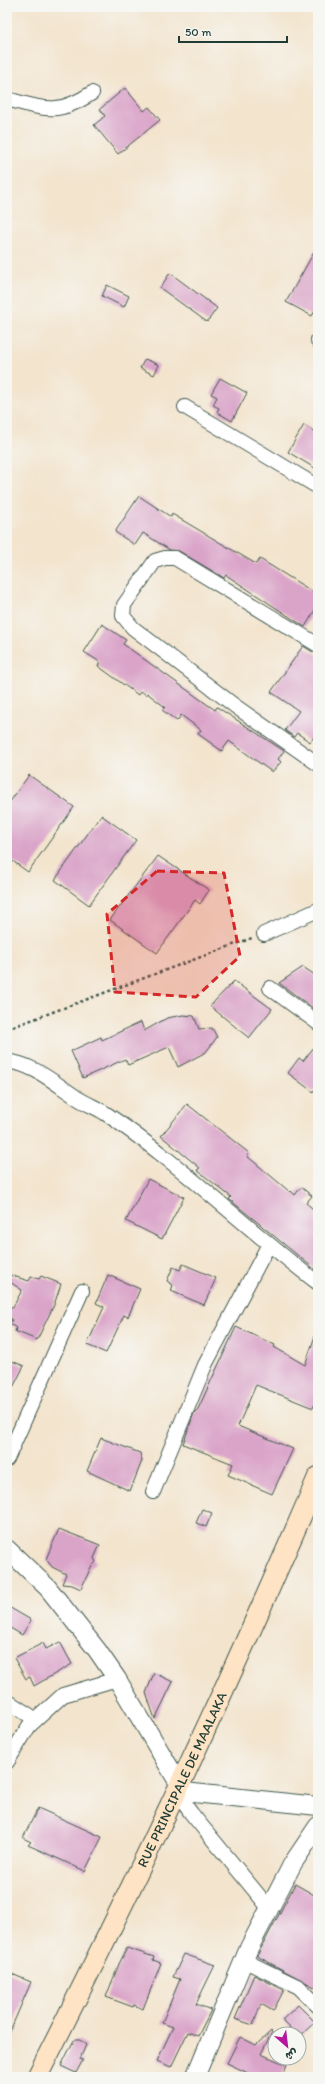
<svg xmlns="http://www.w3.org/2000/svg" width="325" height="2084" viewBox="0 0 325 2084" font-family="Itim,'Playpen Sans Arabic',sans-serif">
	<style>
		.building { fill: #daa4c9 }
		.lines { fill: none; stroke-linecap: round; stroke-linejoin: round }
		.minor-casing { stroke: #3f564b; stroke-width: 16 }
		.tertiary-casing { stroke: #3f564b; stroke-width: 20 }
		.secondary-casing { stroke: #3f564b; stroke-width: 22 }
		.path { stroke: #3f564b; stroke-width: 2.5; stroke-dasharray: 3 3; stroke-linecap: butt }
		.minor { stroke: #fff; stroke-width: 14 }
		.tertiary { stroke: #fff; stroke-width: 18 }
		.secondary { stroke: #fee4c5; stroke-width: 20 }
		.marked { fill: #d62828; fill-opacity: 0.2; stroke: #d62828; stroke-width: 3; stroke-dasharray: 8 5; stroke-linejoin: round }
		.labels { text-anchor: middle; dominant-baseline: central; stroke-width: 3.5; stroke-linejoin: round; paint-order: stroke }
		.street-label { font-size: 14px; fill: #1f3d34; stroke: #f6f6f2 }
	</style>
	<rect width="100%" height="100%" fill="#f6f6f2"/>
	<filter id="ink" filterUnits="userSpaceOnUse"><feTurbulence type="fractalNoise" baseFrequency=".025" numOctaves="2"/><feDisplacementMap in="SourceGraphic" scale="8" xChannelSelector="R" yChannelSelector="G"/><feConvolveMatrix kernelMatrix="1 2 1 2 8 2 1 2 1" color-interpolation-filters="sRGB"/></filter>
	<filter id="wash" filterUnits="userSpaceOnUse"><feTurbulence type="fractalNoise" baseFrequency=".012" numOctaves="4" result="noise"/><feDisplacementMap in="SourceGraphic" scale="16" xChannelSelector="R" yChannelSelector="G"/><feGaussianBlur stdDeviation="0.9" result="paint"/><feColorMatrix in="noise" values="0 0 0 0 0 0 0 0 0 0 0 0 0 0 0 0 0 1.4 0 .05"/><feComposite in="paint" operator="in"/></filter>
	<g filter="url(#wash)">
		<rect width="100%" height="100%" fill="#f3e4cd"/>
		<g id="blocks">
			<path class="building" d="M125,88L144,111L149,107L160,120L118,154L94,125L105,116L100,109Z
				M318,245V306L312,316L286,302Z
				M170,273L217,308L207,322L160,288Z
				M107,285L129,296L124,307L102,296Z
				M145,359L159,365L154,375L140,368Z
				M220,378L247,393L232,421L217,412L219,408L213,405L217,397L211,394Z
				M304,425L318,434V470L288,452Z
				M139,496L171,517L172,514L256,564L260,559L318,595V605L305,627L226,575L224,578L179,551L170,550L143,533L135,545L115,532Z
				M102,624L126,640L123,644L215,710L217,707L284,751L278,759L281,762L272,772L229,741L222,751L198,734L201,730L181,715L177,721L162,710L165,707L147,693L146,695L141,691L138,695L98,666L100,662L84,652Z
				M303,646L318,655V742L313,738L310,742L297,733L294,737L285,730L299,711L271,692Z
				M29,775L74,807L28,872L7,857V806Z
				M101,815L136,840L89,905L55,880Z
				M158,856L209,890L200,904L195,900L157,953L110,920Z
				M303,967L318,977V1012L279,983Z
				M234,981L272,1009L249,1038L210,1006Z
				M183,1015L194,1016L199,1029L212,1028L217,1037L206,1052L178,1067L169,1047L128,1065L125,1059L83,1078L71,1051L101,1037L102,1040L141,1022L144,1031L167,1018Z
				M318,1042V1085L313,1092L288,1073L299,1058L303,1061Z
				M187,1104L249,1153L247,1156L290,1192L291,1191L295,1195L301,1187L312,1196L306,1203L318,1213V1272L229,1199L231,1197L197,1170L200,1168L161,1136Z
				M148,1179L184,1197L162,1239L126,1221Z
				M183,1264L216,1278L204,1305L171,1291L173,1285L167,1281L173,1267L180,1270Z
				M7,1274L29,1281L31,1277L39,1279L41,1276L61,1284L54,1305L37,1340L15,1331L16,1328L10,1324L12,1319L7,1316V1312L10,1307H13L22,1290L7,1280Z
				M108,1275L140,1289L128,1317L124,1315L106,1353L87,1345L104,1307L96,1303Z
				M236,1327L275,1345L274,1347L305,1365L316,1333L318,1334V1398L313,1408L256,1385L238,1426L293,1449L272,1494L228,1475L233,1464L183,1444L194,1413L198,1409Z
				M7,1359L24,1366L7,1399Z
				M101,1438L140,1453L142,1461L130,1491L87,1471Z
				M202,1509L212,1513L206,1527L196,1523Z
				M59,1529L100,1545L94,1558L96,1562L91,1567L81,1589L72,1585L62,1584L66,1574L52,1567L46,1559Z
				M7,1606L31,1620L22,1635L7,1626Z
				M60,1642L72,1664L34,1686L30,1677L26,1679L14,1658L43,1643L46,1649Z
				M154,1673L173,1682L155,1719L146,1693Z
				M38,1808L102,1837L85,1871L28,1845L31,1842L23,1838Z
				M295,1884L318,1897V1989L257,1956Z
				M127,1948L154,1957L153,1960L161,1963L143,2009L134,2005L133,2007L106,1997L119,1964Z
				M184,1954L215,1965L196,2004L211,2010L198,2036L188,2032L171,2067L157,2061L173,2027L162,2023L180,1979L173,1977Z
				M7,1972L31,1982L7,2038Z
				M254,1975L284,1990L273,2011L261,2004L253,2025L235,2019Z
				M298,2005L315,2022L299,2037V2034H296L282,2020Z
				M271,2031L272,2032L261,2054L287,2065L281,2077H256L227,2063L240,2037L256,2045Z
				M74,2040H80L86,2045L80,2059L83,2060L76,2073L61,2066Z"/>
		</g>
	</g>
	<g filter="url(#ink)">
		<use href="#blocks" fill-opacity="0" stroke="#3f564b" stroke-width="1"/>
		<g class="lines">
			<defs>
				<path id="minor" d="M7,99C45,109 57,116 92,93
					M318,340V341
					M185,407L318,487
					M318,645L175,558H165L155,561L124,605L123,616L133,628L235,706L318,764
					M264,934L318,910
					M270,988L318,1023
					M7,1062C30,1061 60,1087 79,1099C87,1104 97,1108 105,1113C181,1164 246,1229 318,1283
					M7,1459L82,1291
					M153,1492L205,1365L269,1244
					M7,1701L35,1719
					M7,1762L29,1726L63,1695L117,1679
					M184,1792L186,1806L191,1813L269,1908
					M243,1960L299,1987L318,2006"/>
				<path id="tertiary" d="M7,1549L48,1588L97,1650L117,1679L184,1792L318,1806
					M195,2077L249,1948L293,1863L318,1826"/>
				<g id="secondary">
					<path id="s1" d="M37,2077C137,1880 231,1680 318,1477"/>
				</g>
			</defs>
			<use href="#minor" class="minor-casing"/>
			<use href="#tertiary" class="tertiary-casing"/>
			<use href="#secondary" class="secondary-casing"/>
			<path class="path" d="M7,1029L252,938"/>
			<use href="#minor" class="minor"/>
			<use href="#tertiary" class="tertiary"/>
			<use href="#secondary" class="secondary"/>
		</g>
	</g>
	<path class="marked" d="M157,871L224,873L240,956L196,997L115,992L107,914Z"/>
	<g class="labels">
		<g class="street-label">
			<text stroke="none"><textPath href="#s1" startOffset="331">RUE PRINCIPALE DE MAALAKA</textPath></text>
		</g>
	</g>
	<rect width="325" height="2084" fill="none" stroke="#f6f6f2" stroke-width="24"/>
	<g transform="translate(287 2046) rotate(152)"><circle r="19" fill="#f6f6f2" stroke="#a0aca6"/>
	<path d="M0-3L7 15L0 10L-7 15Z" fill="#b5179e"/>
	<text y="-6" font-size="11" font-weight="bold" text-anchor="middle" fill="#1f3d34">ش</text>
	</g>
	<path d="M179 36v6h108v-6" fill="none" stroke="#1f3d34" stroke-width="2"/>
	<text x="185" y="36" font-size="12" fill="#1f3d34" stroke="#f6f6f2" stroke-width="3" paint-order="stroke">50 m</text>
</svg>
